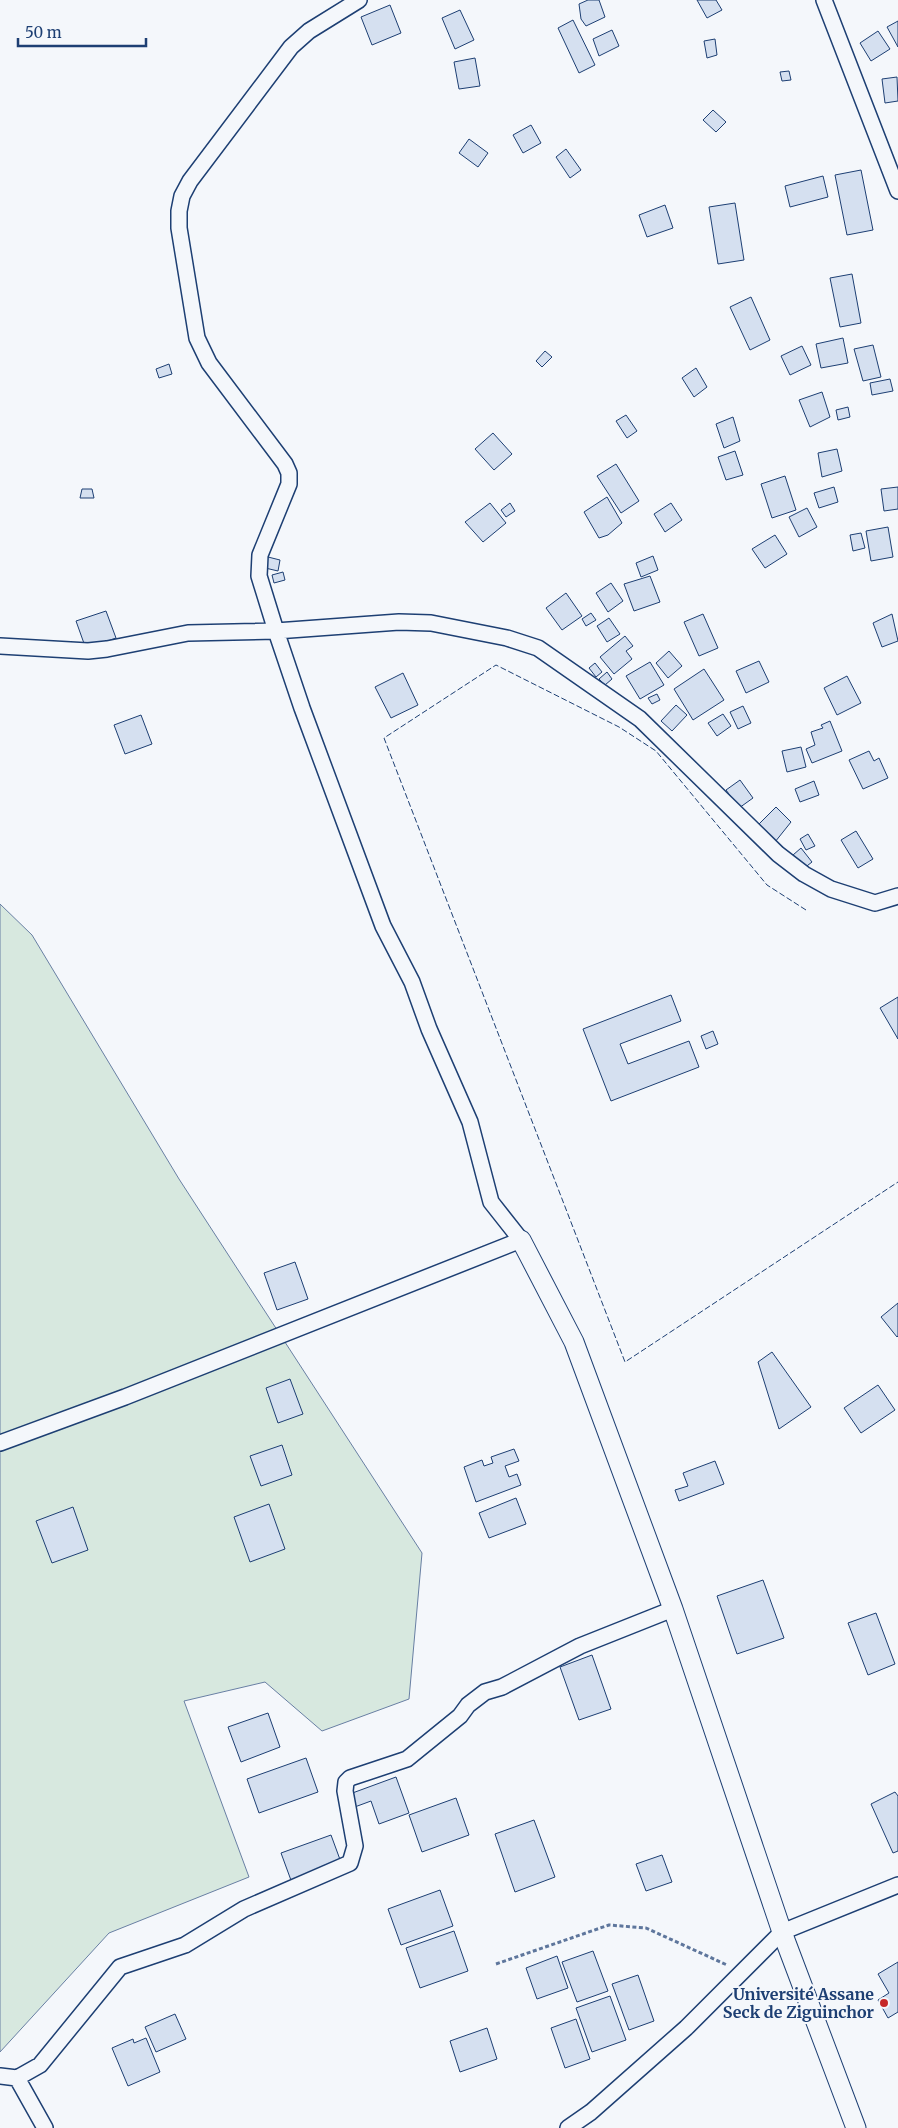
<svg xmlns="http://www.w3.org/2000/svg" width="898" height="2128" viewBox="0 0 898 2128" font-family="Merriweather,serif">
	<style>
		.green { fill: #d7e8df; stroke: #687fa3 }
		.building { fill: #d5e0f0; stroke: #1d3f73 }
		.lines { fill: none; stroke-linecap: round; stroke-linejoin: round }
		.minor-casing { stroke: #1d3f73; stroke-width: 18 }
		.tertiary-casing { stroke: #1d3f73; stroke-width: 21 }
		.path { stroke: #5e769c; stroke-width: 3; stroke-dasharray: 4 2.5; stroke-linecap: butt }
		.minor { stroke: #f4f7fb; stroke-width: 15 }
		.tertiary { stroke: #f4f7fb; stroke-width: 19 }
		.fence { stroke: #1d3f73; stroke-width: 1; stroke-dasharray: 6 2.5; stroke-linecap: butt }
		.poi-dot { fill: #c62828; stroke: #f4f7fb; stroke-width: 2 }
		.labels { text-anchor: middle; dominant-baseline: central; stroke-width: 4; stroke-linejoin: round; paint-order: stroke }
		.poi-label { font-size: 16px; font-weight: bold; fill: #1d3f73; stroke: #f4f7fb; text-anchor: end }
	</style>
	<rect width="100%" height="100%" fill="#f4f7fb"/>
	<path class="green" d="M0,904L32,935L179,1179L422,1553L409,1699L322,1731L265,1682L184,1701L249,1877L109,1933L0,2052Z"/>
	<path class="building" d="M588,0H599L605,17L586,26L581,19L579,4Z
		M697,0H716L722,10L707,18Z
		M390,5L401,33L372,45L361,17Z
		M460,10L474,40L455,49L442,18Z
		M573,20L595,65L579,73L558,28Z
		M898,21V47L887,27Z
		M612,30L619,46L599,56L593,39Z
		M878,31L890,49L871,61L860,43Z
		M715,39L717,55L707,58L704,41Z
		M475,58L480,86L459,89L454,62Z
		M789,71L791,80L782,81L780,72Z
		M897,77L898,101L885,103L882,79Z
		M713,110L726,122L716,132L703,120Z
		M531,125L541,143L523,153L513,135Z
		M469,139L488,153L478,167L459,153Z
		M566,149L581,170L570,178L556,157Z
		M861,170L873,230L847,235L835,175Z
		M823,176L828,197L790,207L785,186Z
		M735,203L744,260L718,264L709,207Z
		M665,205L673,228L647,237L639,215Z
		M852,274L861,323L840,327L830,278Z
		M751,297L770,340L750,350L730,307Z
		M843,338L848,363L821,368L816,344Z
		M873,345L881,377L863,381L854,349Z
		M802,346L811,365L790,375L781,356Z
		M545,351L552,357L542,367L536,361Z
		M169,364L172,374L159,378L156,369Z
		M696,368L707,387L694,397L682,378Z
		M890,379L893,391L872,395L870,383Z
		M822,392L830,417L810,427L799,400Z
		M848,407L850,417L838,420L836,410Z
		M626,415L637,431L627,438L616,421Z
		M733,417L740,441L724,448L716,424Z
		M493,433L512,454L494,470L475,449Z
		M837,449L842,471L822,477L818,453Z
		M735,451L743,475L726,480L718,457Z
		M616,464L639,501L621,513L597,476Z
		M785,476L796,510L772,518L761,484Z
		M834,487L838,502L819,508L814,493Z
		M898,487V509L884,511L881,489Z
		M82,489H92L94,498H80Z
		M607,497L622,523L608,535L599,538L584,512Z
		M490,503L506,523L483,542L465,522Z
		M510,503L515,511L506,517L501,510Z
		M671,503L682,520L665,532L654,514Z
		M807,508L817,527L799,537L789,517Z
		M888,527L893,557L871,561L866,531Z
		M861,533L865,548L853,551L850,535Z
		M775,535L787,554L765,568L752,549Z
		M264,556L280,560L278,571L261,567Z
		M653,556L658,570L641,577L636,563Z
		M283,572L285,580L274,583L272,575Z
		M650,576L660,602L634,611L624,584Z
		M611,583L623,601L608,612L596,593Z
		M566,593L582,616L562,630L546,608Z
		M106,611L116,638L86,649L76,621Z
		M591,613L596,620L586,626L582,619Z
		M703,614L718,648L699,656L684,622Z
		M892,614L898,641L882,647L873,623Z
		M609,618L620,634L607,642L597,626Z
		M625,636L633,646L626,651L632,659L614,674L600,657Z
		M669,651L682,666L668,678L656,663Z
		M759,661L769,682L746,693L736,671Z
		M650,662L664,685L640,699L626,676Z
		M595,663L602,672L596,677L589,668Z
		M704,669L724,700L693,720L674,689Z
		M607,672L612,679L605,685L599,679Z
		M403,673L418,705L391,718L375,687Z
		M847,676L861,703L837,715L824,688Z
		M657,694L660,700L652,704L648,698Z
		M676,705L687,715L672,731L661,721Z
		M743,706L751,723L738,729L730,712Z
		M723,714L731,726L717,736L708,723Z
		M141,715L152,744L125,754L114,725Z
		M830,721L842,751L812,763L806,749L815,745L811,732L823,728L821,725Z
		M801,747L806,767L787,772L782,751Z
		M869,751L874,761L879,758L888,778L863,789L849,760Z
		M740,780L753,798L739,808L726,790Z
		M814,781L819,795L800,802L795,789Z
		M776,807L791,822L775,842L757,826Z
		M856,831L873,859L858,868L841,840Z
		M808,834L815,846L806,850L800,839Z
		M801,848L812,862L803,869L793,855Z
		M671,995L681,1021L620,1044L628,1064L689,1041L699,1067L611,1101L583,1029Z
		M898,997V1039L880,1008Z
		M713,1031L718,1044L706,1049L701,1036Z
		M295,1262L308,1299L277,1310L264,1273Z
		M898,1303V1336L897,1337L881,1317Z
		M772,1352L811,1407L779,1429L758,1362Z
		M290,1379L303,1414L278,1423L266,1388Z
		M878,1385L895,1410L861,1433L844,1408Z
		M282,1445L292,1475L261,1486L250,1456Z
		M514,1449L519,1461L505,1466L509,1477L517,1474L521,1485L476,1502L464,1467L482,1460L484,1466L493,1463L491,1457Z
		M715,1461L724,1484L679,1501L675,1490L688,1486L683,1473Z
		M516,1498L526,1524L489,1538L479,1513Z
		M269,1504L285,1549L250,1562L234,1517Z
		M73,1507L88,1550L52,1563L36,1521Z
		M763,1580L784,1638L737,1654L717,1596Z
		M876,1613L895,1664L868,1675L848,1623Z
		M592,1655L611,1709L579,1720L560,1667Z
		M268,1713L280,1747L241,1762L228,1727Z
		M306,1758L318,1792L259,1813L247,1779Z
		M396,1777L409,1813L379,1824L371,1801L352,1808L347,1795Z
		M895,1792L898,1796V1851L893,1853L871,1804Z
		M456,1798L469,1835L422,1852L409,1815Z
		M534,1820L555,1877L515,1892L495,1834Z
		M331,1835L342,1865L292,1883L281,1853Z
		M662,1855L672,1882L646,1891L636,1864Z
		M440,1890L453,1926L401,1945L388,1909Z
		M454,1931L468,1971L420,1988L406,1948Z
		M593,1951L608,1991L577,2002L562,1962Z
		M557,1956L568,1988L537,1999L526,1968Z
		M898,1962V2012L888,2018L878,2000L889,1993L878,1974Z
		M638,1975L654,2021L629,2030L612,1984Z
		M610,1996L626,2040L592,2052L576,2008Z
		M175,2014L186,2039L156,2052L145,2027Z
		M576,2019L590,2059L565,2068L551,2028Z
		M487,2028L497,2059L460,2072L450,2041Z
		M146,2038L160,2072L128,2086L112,2048L133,2039L134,2043Z"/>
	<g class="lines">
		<defs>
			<path id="minor" d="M824,0L898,191
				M0,646L88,651L107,649L188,633L276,631L399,622L431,623L507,638L538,648L640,719L778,854L804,874L831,889L875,903L898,896
				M0,1443L125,1397L521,1240L491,1202L470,1122L429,1029L412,982L383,926L302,708L276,631L259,576L260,555L289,484V473L285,464L209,363L197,338L179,228V211L182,196L190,181L291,47L309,31L359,0
				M0,2076L17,2078L40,2065L120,1967L185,1945L244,1909L350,1863L355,1846L345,1791L346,1782L350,1778L407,1759L460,1716L468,1705L485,1692L502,1687L580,1646L673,1609
				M17,2078L45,2128
				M568,2128L591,2112L686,2028L782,1932L898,1885"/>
			<path id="tertiary" d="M521,1240L574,1342L673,1609L782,1932L856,2128"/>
		</defs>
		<use href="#minor" class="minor-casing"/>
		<use href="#tertiary" class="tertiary-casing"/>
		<path class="path" d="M496,1964L609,1925L646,1928L727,1965"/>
		<use href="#minor" class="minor"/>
		<use href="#tertiary" class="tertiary"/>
		<path class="fence" d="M806,910L767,885L656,751L619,727L496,665L384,738L625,1362L898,1182"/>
	</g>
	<circle class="poi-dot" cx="884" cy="2003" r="5"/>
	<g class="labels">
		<g class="poi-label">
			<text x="874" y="1994">Université Assane<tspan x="874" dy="18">Seck de Ziguinchor</tspan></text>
		</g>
	</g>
	<path d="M18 38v8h128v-8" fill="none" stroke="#1d3f73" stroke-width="2.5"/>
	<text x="25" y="38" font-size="15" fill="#1d3f73" stroke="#f4f7fb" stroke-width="4" paint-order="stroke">50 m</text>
</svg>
